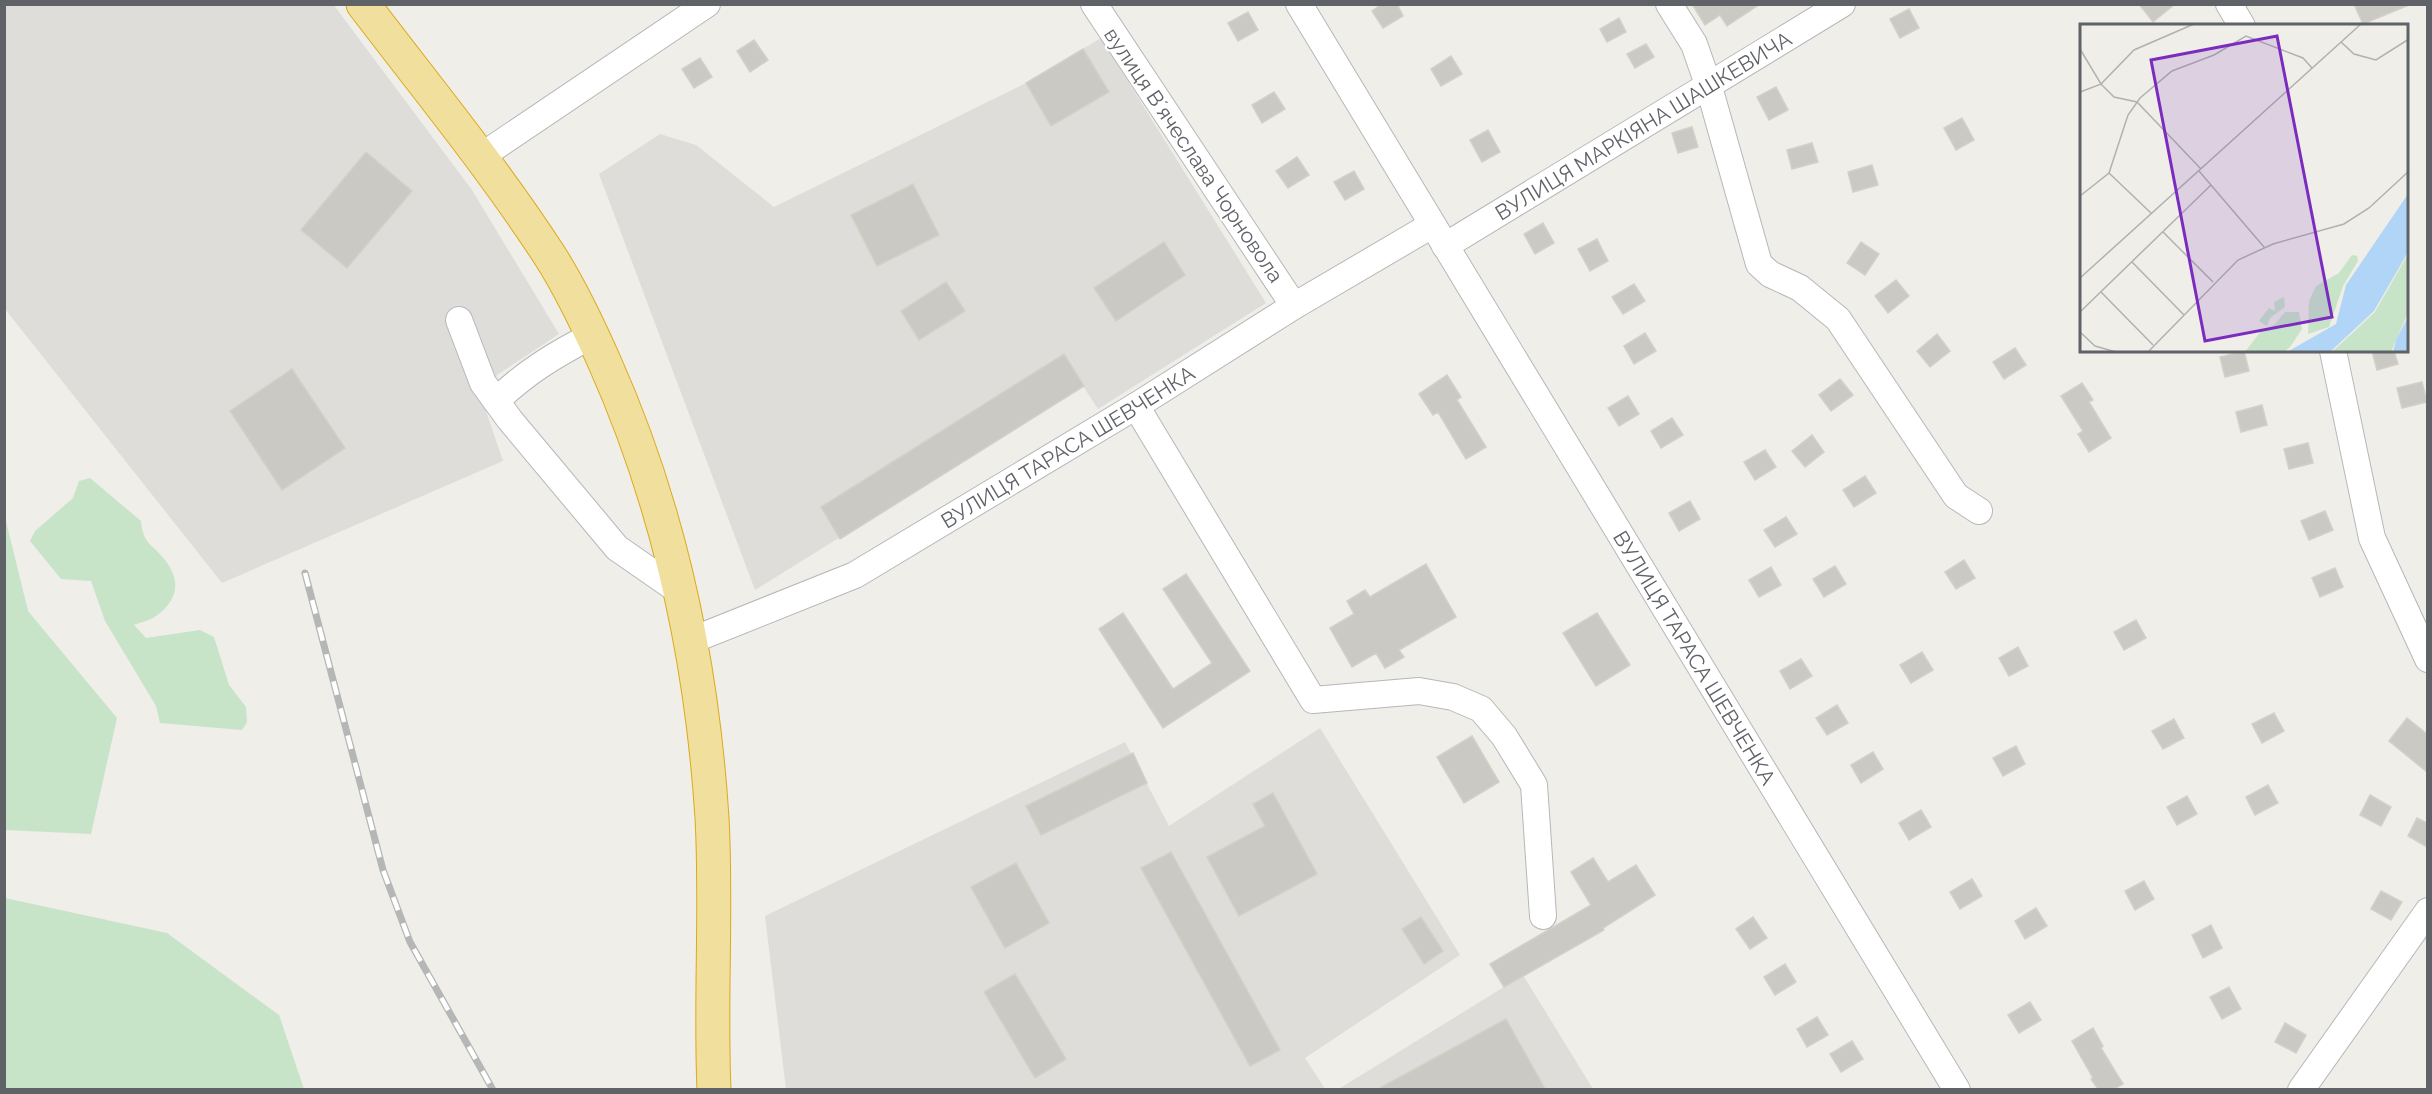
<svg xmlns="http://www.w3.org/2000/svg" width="2432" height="1094" viewBox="0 0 2432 1094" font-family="Raleway,sans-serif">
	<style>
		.industrial { fill: #deddda }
		.green { fill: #c7e4c9 }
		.building { fill: #cbc9c4; stroke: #d3d0c7; stroke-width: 1.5 }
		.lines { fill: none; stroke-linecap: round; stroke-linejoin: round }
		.minor-casing { stroke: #b5b7ba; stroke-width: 28 }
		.highway-casing { stroke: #dca91b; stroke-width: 35 }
		.minor { stroke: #fff; stroke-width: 26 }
		.highway { stroke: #f1e09d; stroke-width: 33 }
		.rail-casing { stroke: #b5b6b6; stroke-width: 7 }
		.rail { stroke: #fff; stroke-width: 4.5; stroke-dasharray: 14; stroke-linecap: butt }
		.labels { text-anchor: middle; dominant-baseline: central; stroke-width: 4.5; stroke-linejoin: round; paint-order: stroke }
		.street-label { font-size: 21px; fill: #5f6266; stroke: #fff }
		.inset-road { fill: none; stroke: #b1b2b0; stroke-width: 1.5 }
		.view { fill: #7b2cbf; fill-opacity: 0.15; stroke: #7b2cbf; stroke-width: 3 }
		.inset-edge { fill: none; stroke: #5f6266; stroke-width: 3 }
	</style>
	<rect width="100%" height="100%" fill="#efeee8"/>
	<path class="industrial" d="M333,4L472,190L559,334L497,375L485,408L503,461L222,583L5,309V5Z
		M1101,38L1266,303L1098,409L1083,386L755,590L599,174L660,134L696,145L774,207L1026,83Z
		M1320,728L1460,955L1305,1058L1325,1089H786L765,916L1125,742L1169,826Z
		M1523,975L1593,1089L1337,1090L1504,987Z"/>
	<path class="green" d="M90,478L141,521C143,545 152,543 165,560C182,582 177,601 156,616C150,621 140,622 134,625L146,638L200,630L214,637L229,685L246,707L247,722L242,730L160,723L156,706L105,621L91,581L61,579L30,541L35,531L73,498L79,481Z
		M4,513L28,611L117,718L91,834L5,830Z
		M5,898L167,933L279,1015L304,1089H5Z"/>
	<path class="building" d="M1382,4H1397L1403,16L1383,28L1372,11Z
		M1692,4H1760L1727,26L1720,15L1705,25Z
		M2139,4H2175L2153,22Z
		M2354,4H2409V5L2363,24Z
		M1909,9L1919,28L1900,38L1890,19Z
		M1248,12L1258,30L1238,41L1228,23Z
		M1619,18L1626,32L1607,42L1600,29Z
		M754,40L768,60L750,72L737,51Z
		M1646,44L1654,57L1635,68L1627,54Z
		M1083,49L1109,92L1051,126L1026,83Z
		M1451,56L1462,74L1441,86L1431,69Z
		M700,58L712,77L694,88L682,69Z
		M1776,87L1788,110L1769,120L1757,97Z
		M1274,92L1285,109L1262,123L1252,105Z
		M1962,118L1974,140L1956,150L1944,128Z
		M1692,127L1698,147L1678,153L1672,133Z
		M1488,130L1500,152L1482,162L1470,140Z
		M1812,143L1818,162L1792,169L1787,150Z
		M366,152L412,191L347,268L301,230Z
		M1297,157L1309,175L1288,188L1276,171Z
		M1872,165L1878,185L1853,192L1848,172Z
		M1354,171L1364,189L1345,200L1334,182Z
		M913,184L939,235L877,266L851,215Z
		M1543,223L1554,243L1535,254L1524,234Z
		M1597,239L1608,261L1590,271L1578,249Z
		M1164,242L1185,275L1116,321L1094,288Z
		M1861,242L1879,254L1865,275L1847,263Z
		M1896,280L1909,296L1888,313L1875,296Z
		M946,282L965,311L919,340L901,311Z
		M1634,284L1645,301L1623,314L1612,297Z
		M1645,333L1656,351L1634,364L1624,346Z
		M1937,334L1950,351L1930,367L1917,351Z
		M2015,348L2026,365L2004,379L1993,362Z
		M2244,351L2249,371L2225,377L2220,357Z
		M2372,351H2394L2398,364L2377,370Z
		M1064,354L1084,386L840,539L821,507Z
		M292,369L345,448L282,490L230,411Z
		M1447,375L1461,397L1457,400L1486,447L1466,459L1438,412L1433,415L1419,394Z
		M1840,379L1853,395L1831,411L1819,395Z
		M2422,382L2427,402L2402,408L2397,388Z
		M2082,383L2093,400L2089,402L2111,438L2089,452L2078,434L2083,431L2061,396Z
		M1628,396L1639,414L1619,426L1608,408Z
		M2262,405L2267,425L2241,432L2236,412Z
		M1672,418L1683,435L1661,448L1651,431Z
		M1812,435L1824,452L1805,467L1792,451Z
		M2308,443L2313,463L2289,469L2284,449Z
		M1765,450L1776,467L1755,480L1744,462Z
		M1865,476L1876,493L1854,507L1843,490Z
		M1690,501L1700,519L1679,531L1669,513Z
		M2325,511L2333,530L2309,540L2301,521Z
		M1786,517L1797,534L1775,547L1764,530Z
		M1964,560L1975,578L1956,589L1945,572Z
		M1426,564L1456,617L1399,650L1404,657L1385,668L1376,653L1352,667L1330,628L1354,614L1347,601L1365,590L1370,597Z
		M1835,566L1846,584L1824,597L1813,579Z
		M1771,567L1781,585L1759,597L1749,580Z
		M2335,568L2343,587L2320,597L2312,578Z
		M1186,574L1250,671L1163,728L1099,629L1123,613L1173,689L1212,663L1163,589Z
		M1597,613L1630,665L1596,686L1563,633Z
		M2136,620L2146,638L2124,650L2114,632Z
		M2018,647L2028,666L2009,676L1999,658Z
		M1922,652L1933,670L1911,683L1900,665Z
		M1801,659L1812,676L1790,689L1780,671Z
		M1837,705L1848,723L1827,735L1816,718Z
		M2274,713L2284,731L2262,743L2252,724Z
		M2407,718L2427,734V772L2389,741Z
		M2174,719L2184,738L2163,749L2152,731Z
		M1472,736L1499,782L1464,803L1437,757Z
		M2016,746L2025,764L2003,776L1993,758Z
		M1873,752L1883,769L1861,783L1851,765Z
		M1133,753L1147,783L1041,835L1026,806Z
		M2268,785L2278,803L2255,815L2246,797Z
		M1273,793L1317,874L1239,916L1207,857L1265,826L1253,804Z
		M2370,795L2391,807L2381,826L2360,815Z
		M2187,796L2197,814L2177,825L2167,807Z
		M1921,810L1931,827L1909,840L1899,823Z
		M2417,818L2427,823V847L2408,836Z
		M1171,852L1280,1050L1250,1066L1141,868Z
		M1593,858L1608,882L1636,865L1655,895L1603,928L1604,930L1504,987L1490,964L1591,905L1571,872Z
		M1016,863L1049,923L1005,948L971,887Z
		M1972,879L1982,896L1960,909L1950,892Z
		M2144,881L2154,899L2135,910L2125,891Z
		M2381,891L2402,902L2391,920L2371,909Z
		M2036,908L2047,926L2025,939L2015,921Z
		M1421,917L1443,951L1424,964L1402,929Z
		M1753,917L1767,938L1750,949L1736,929Z
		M2211,925L2222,948L2203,958L2192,935Z
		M1785,964L1796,982L1775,995L1764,977Z
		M1015,974L1066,1059L1035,1078L984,992Z
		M2229,987L2241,1009L2222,1019L2210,997Z
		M2030,1002L2041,1020L2019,1033L2008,1015Z
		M1817,1017L1828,1035L1807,1047L1797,1029Z
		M1506,1019L1545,1089H1378Z
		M2285,1023L2306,1035L2296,1053L2275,1042Z
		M2093,1028L2103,1046L2101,1048L2123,1084L2114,1089H2098L2091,1079L2093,1078L2072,1041Z
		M1852,1041L1863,1059L1841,1072L1830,1054Z"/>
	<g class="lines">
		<defs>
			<g id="minor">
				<path d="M1094,4L1294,306"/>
				<path id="s1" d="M1299,4L1957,1090"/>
				<path d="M1669,4L1694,44L1709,87L1759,264L1770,274L1800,288L1838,319L1956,496L1979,511"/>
				<path d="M2229,4L2242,26"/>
				<path d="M480,157L707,4"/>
				<path id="s2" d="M1445,246L1842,4"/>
				<path d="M459,320L483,383L510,420L617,548L679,591"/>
				<path d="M2333,351L2372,538L2428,659"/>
				<path d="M496,401C526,372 556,354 593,335"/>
				<path d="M1136,406L1313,700L1419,691L1453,697L1481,709L1504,736L1534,785L1543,916"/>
				<path id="s3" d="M690,641L855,575L1136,406L1294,306L1432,225"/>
				<path d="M2301,1090L2428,911"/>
			</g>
			<path id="highway" d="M363,4C426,87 493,168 550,256C571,289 588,325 604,361C668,504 702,661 712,818C717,908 710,999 714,1090"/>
		</defs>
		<use href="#minor" class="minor-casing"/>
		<use href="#highway" class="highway-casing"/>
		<use href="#minor" class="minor"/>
		<use href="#highway" class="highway"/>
		<defs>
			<path id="rail" d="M305,573L383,870L410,942L493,1090"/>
		</defs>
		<use href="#rail" class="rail-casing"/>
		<use href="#rail" class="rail"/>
	</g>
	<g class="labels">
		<g class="street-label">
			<text stroke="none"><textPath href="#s2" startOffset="232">ВУЛИЦЯ МАРКІЯНА ШАШКЕВИЧА</textPath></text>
			<text transform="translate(1194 155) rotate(56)">вулиця Вʼячеслава Чорновола</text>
			<text stroke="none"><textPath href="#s3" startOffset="426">ВУЛИЦЯ ТАРАСА ШЕВЧЕНКА</textPath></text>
			<text stroke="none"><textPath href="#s1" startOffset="764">ВУЛИЦЯ ТАРАСА ШЕВЧЕНКА</textPath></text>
		</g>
	</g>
	<g transform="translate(2080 24)">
		<rect width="328" height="328" fill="#efeee8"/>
		<path d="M328,230V289L311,328H252L295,288ZM272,231L277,232L278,237L263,262L249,303L228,310L229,277L236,262L259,249ZM204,273L205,283L190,294L187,302L179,297L189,284L195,287L194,278ZM205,288H219L222,305L210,323L204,328H165L181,307L195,300Z" fill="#c7e4c9"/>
		<path d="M328,170V228L294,287L250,328H207L256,300L266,261ZM328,293V328H313L316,316Z" fill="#b1d5f6"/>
		<path class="inset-road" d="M261,18L274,30L296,36L329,15M0,25L21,60L54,26L114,0M0,68L21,60L34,73L57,78L121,145M119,147L184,223M29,149L72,190M0,172L29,149L48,91L60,74L92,47L134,31L166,12L223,34L232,44M83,208L133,258M52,238L104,291M0,254L281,0M21,268L73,321M0,288L131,161M0,308L15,322L36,328M68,328L158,236L193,220L264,200L289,184L329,147"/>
		<path class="view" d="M197,12L252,293L125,317L71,36Z"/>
		<rect width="328" height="328" class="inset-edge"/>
	</g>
	<rect width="2432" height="1094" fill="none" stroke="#5f6266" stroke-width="12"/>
</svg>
